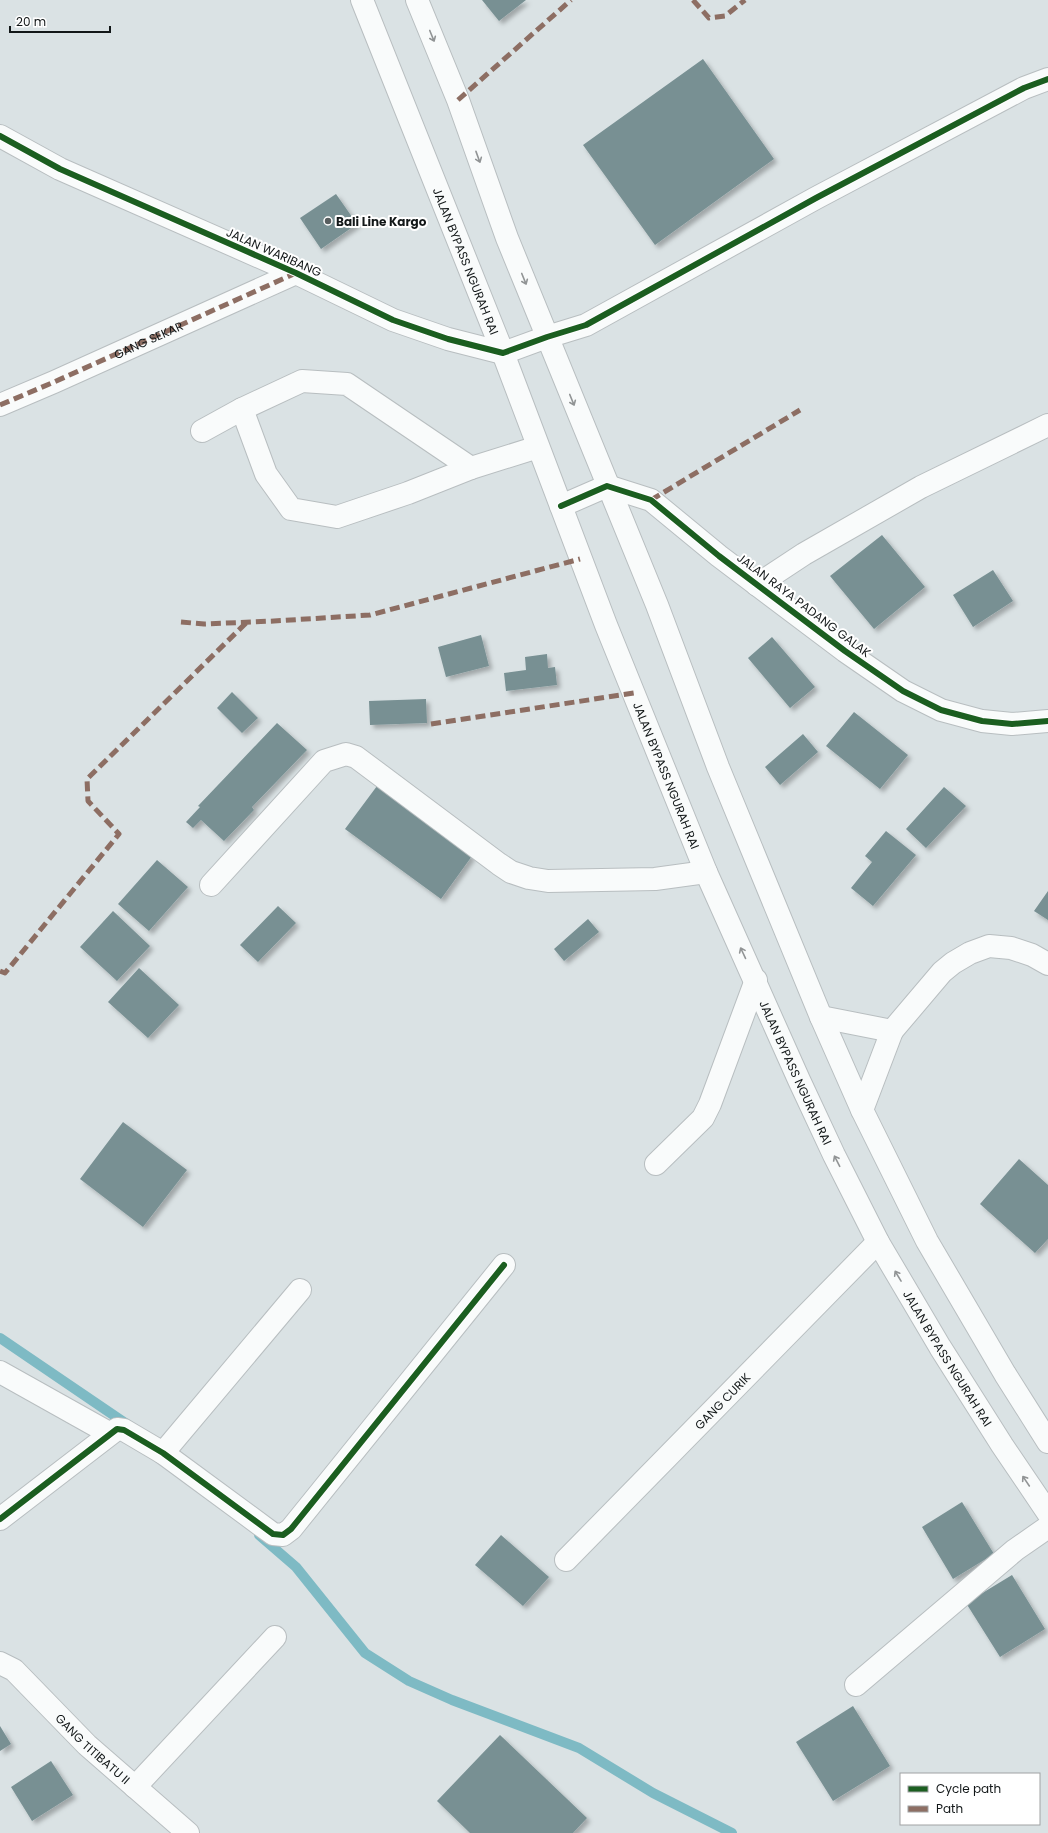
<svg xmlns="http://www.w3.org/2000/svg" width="1048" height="1833" viewBox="0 0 1048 1833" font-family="Poppins,sans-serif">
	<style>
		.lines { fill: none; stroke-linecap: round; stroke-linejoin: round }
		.stream { stroke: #7ebac4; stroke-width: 10 }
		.building { fill: #789093; filter: url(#shadow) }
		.minor-casing { stroke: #b8bec0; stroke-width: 24 }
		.highway-casing { stroke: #b8bec0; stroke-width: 24 }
		.minor { stroke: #f9fbfb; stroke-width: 22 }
		.highway { stroke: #f9fbfb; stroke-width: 22 }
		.quiet { stroke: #8d6e63; stroke-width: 5; stroke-dasharray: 10 5; stroke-linecap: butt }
		.cycleway-casing { stroke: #fff; stroke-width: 8 }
		.cycleway { stroke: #1b5e20; stroke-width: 6 }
		.oneway { stroke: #919495 }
		.poi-dot { fill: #585e5f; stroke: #fff; stroke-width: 1.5 }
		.labels { text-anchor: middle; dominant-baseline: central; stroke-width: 4; stroke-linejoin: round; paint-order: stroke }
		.poi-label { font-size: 12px; font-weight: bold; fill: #121718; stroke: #fff; text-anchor: start }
		.street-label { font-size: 12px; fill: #121718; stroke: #fff }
	</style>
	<defs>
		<filter id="shadow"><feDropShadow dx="3.5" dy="3.5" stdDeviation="2" flood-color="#0004"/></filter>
	</defs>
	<rect width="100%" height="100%" fill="#dae2e4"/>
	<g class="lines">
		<path class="stream" d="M0,1338L131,1427
			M259,1535L296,1567L365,1653L409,1681L452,1700L579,1748L653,1793L732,1833"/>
	</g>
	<path class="building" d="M482,0H526L499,21Z
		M703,59L774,159L655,245L583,145Z
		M336,194L357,224L321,249L300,218Z
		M882,535L925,587L874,629L830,576Z
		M993,570L1013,601L973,627L953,595Z
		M481,635L489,666L446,677L438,647Z
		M772,637L815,687L790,708L748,658Z
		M547,654L548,668L555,667L557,685L506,691L504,673L526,670L525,657Z
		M232,692L258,718L242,733L217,708Z
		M426,699L427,723L370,725L369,701Z
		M854,712L908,755L880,789L826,746Z
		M277,723L307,750L252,807L254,810L224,841L201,820L193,828L186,822L200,807L198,806Z
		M803,734L818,752L780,785L765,767Z
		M377,786L472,856L441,899L345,829Z
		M944,787L966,806L926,848L906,829Z
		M886,831L916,855L873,906L851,888L872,862L865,856Z
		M157,860L188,887L149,931L118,904Z
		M1048,891V920L1034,911Z
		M278,906L296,923L258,962L240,945Z
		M113,911L150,946L117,981L80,947Z
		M588,919L599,932L564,961L554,949Z
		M139,968L179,1005L148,1038L108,1002Z
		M123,1122L187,1170L143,1227L80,1179Z
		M1019,1159L1048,1185V1239L1035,1253L980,1204Z
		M962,1502L994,1554L953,1579L922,1527Z
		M501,1535L549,1577L523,1606L475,1565Z
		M1012,1575L1045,1629L1000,1657L966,1603Z
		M853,1706L890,1766L833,1801L796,1742Z
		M0,1726L11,1744L0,1751Z
		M500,1735L587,1818L573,1833H470L437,1801Z
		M51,1761L73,1795L32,1821L11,1787Z"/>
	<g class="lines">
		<defs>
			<g id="minor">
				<path d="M0,136L60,169L296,273L393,320L448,339L503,353L547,337L586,325L816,198L1024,88L1048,79"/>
				<path id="s1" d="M0,405L54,382L296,273"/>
				<path d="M242,409L266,474L291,509L337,517L408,493L471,468"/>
				<path d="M202,431L242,409L302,381L347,384L471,468L538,447"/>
				<path d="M561,506L607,486L651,500L719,556L845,651L903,691L941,710L982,721L1012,724L1048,721"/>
				<path d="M757,585L804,554L921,487L1048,425"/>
				<path d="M211,885L324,761L346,754L356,757L499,864L511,872L529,878L548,881L655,879L706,872"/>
				<path d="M821,1017L892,1031L942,972L953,963L970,953L989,946L1011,948L1032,955L1048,964"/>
				<path d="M862,1110L892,1031"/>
				<path d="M656,1164L703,1118L710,1104L756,980"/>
				<path d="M0,1372L109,1433"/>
				<path d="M163,1453L300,1290"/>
				<path d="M0,1519L117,1429L124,1430L163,1453L273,1534L283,1535L291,1529L504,1265"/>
				<path id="s2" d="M566,1560L878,1242"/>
				<path id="s3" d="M0,1663L14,1670L87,1745L188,1833"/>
				<path d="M856,1685L1015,1550L1048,1527"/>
				<path d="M135,1787L275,1637"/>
			</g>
			<g id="highway">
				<path id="s4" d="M362,0L503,353L606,625L706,872L799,1080L834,1155L878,1242L940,1347L1002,1445L1048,1513"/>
				<path d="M417,0L458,100L507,238L657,605L718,767L821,1017L862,1110L927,1241L1005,1374L1048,1442"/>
			</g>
		</defs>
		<use href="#minor" class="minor-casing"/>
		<use href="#highway" class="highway-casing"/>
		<use href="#minor" class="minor"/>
		<use href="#highway" class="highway"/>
		<path class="quiet" d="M693,0L709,18L725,16L745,0
			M458,100L571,0
			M0,405L54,382L296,273
			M651,500L800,410
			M181,622L204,624L274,621L370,615L580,559
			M431,724L634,693
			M0,971L5,973L119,834L88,801L87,779L247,622"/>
		<defs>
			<path id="cycleway" d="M0,136L60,169L296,273L393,320L448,339L503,353L547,337L586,325L816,198L1024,88L1048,79
				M561,506L607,486L651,500L719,556L845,651L903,691L941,710L982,721L1012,724L1048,721
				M0,1519L117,1429L124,1430L163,1453L273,1534L283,1535L291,1529L504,1265"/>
		</defs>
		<use href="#cycleway" class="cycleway-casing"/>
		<use href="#cycleway" class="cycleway"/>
	</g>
	<defs><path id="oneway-shaft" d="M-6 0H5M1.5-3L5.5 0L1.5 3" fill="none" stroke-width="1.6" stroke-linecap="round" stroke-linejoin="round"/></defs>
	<g class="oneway">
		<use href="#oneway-shaft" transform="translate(432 36) rotate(68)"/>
		<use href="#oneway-shaft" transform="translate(478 157) rotate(70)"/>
		<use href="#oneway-shaft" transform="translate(524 279) rotate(68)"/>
		<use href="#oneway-shaft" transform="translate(572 400) rotate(68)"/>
		<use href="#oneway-shaft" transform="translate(743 953) rotate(-115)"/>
		<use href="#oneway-shaft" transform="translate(837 1161) rotate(-117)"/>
		<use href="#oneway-shaft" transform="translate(898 1276) rotate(-121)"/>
		<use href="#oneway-shaft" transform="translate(1026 1481) rotate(-124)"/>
	</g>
	<circle class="poi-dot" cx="328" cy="221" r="4"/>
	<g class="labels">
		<g class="poi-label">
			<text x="336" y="221">Bali Line Kargo</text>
		</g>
		<g class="street-label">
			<text transform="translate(274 252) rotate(24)">JALAN WARIBANG</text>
			<text stroke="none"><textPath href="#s4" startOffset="281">JALAN BYPASS NGURAH RAI</textPath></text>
			<text stroke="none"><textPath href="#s1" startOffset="162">GANG SEKAR</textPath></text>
			<text transform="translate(804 605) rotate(37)">JALAN RAYA PADANG GALAK</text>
			<text stroke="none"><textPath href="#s4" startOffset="833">JALAN BYPASS NGURAH RAI</textPath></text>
			<text stroke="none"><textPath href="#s4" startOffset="1157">JALAN BYPASS NGURAH RAI</textPath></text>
			<text stroke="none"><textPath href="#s4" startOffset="1481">JALAN BYPASS NGURAH RAI</textPath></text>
			<text stroke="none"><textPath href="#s2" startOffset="223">GANG CURIK</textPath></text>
			<text stroke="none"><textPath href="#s3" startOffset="127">GANG TITIBATU II</textPath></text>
		</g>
	</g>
	<rect x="900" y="1773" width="140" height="52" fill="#ffffff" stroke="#a0a2a3"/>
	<rect x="908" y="1786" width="20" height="6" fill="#1b5e20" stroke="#a0a2a3"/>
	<text x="936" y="1793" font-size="12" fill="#121718">Cycle path</text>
	<rect x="908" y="1806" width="20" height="6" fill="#8d6e63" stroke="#a0a2a3"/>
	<text x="936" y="1813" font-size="12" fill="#121718">Path</text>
	<path d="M10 26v6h100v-6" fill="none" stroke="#121718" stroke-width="2"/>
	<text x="16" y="26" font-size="12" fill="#121718" stroke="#ffffff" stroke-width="3" paint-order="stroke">20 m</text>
</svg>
